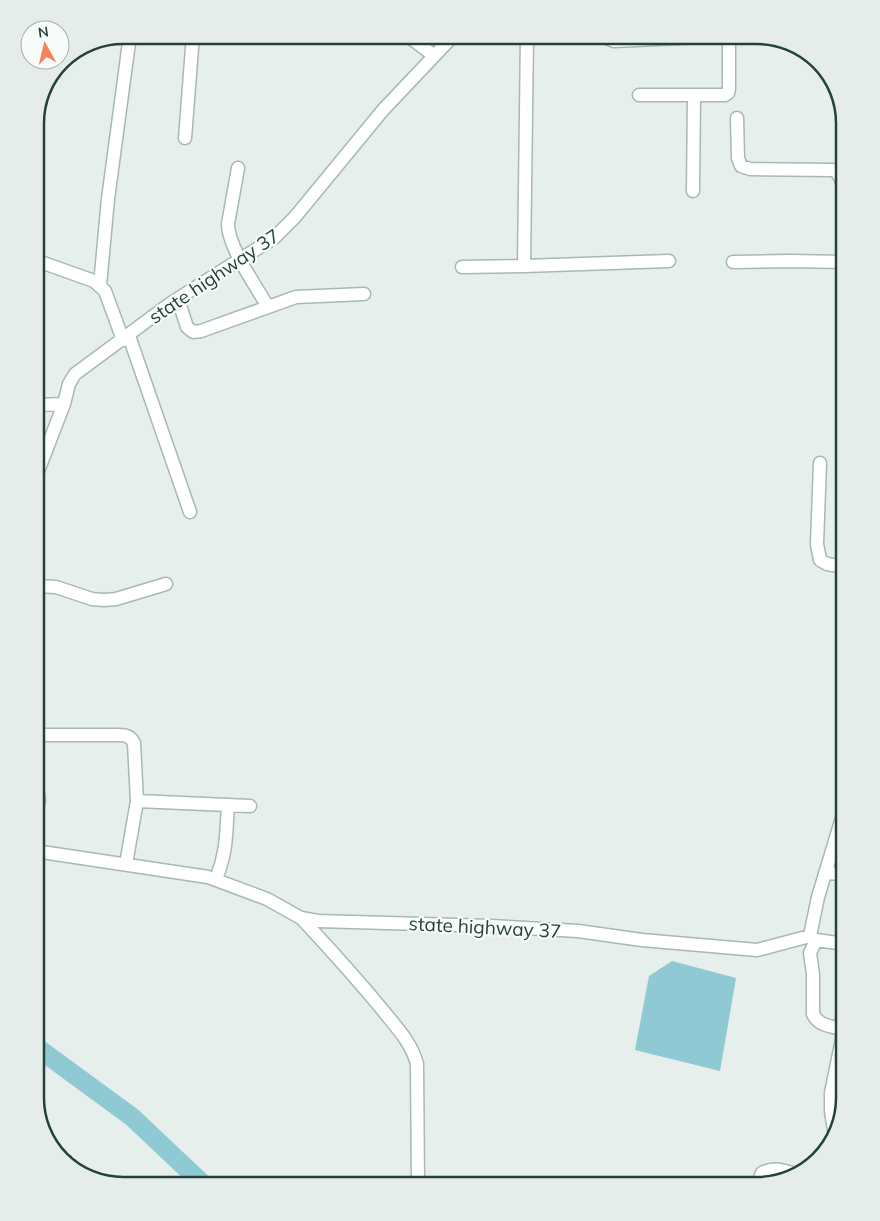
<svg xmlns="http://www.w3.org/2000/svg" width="880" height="1221" viewBox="0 0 880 1221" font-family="Mulish,sans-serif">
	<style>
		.water { fill: #8ec9d4 }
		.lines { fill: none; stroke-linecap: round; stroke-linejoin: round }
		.river { stroke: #8ec9d4; stroke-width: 19 }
		.minor-casing { stroke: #a8b8b2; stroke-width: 15 }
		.path { stroke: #86b3a5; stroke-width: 2; stroke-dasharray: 2.5 4; stroke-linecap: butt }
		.minor { stroke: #fff; stroke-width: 12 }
		.labels { text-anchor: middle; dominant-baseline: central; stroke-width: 4.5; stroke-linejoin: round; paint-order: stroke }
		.street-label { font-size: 19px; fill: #24423a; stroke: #f7fbf9 }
		.rim { fill: none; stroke: #24423a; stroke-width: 2.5 }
	</style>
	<rect width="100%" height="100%" fill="#e6efeb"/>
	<path class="water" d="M672,961L736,978L720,1071L635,1050L649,976Z"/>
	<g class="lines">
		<path class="river" d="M35,1046L132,1117L205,1186"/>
		<defs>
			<path id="minor" d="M407,35L433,55
				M606,35L607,38L614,41L743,35
				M639,95H725L728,93L729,89V35
				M737,118L738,158L741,166L750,169L834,170C847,179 844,205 845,220
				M185,138L193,35
				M238,168L228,224C228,247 256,286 268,307
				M693,191L694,95
				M35,260L94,281L105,291L123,340
				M733,262L789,261L845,262
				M524,266L527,35
				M462,267L524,266L669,261
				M100,285L108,199L130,35
				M178,299L187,327L193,332L201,331L296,297L364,294
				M129,336L190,512
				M35,405L64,404
				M820,463L817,544L820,560L827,564L845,567
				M35,479L64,404L69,384L75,374L171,303L274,238L295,217L383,110L454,35
				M35,586L56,587L92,599L104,600L116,599L166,584
				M35,696V689
				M35,735H119C126,735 130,736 134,743L137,801L126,864
				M137,801L250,806
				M35,815C38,806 42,797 35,789
				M35,851L208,877L267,899L301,918L318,921L491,926L578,931L642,940L757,950L810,936L818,897L845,808
				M825,873L845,874
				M216,879C227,852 226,834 228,805
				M301,918C330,949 358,980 385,1013C398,1029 412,1044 417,1064L418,1186
				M810,936L816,940L845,944
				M816,940L810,953L813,974V1014C819,1027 831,1025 842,1030L843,1034L831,1093V1111L835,1136
				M757,1186L762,1173C774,1166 786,1171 799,1175"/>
		</defs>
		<use href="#minor" class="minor-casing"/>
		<path class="path" d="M47,1142L67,1153L97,1180"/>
		<use href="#minor" class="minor"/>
	</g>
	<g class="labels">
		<g class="street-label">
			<text transform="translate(214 276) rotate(-34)">state highway 37</text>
			<text transform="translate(485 927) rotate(3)">state highway 37</text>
		</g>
	</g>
	<path d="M0 0H880V1221H0ZM123 44H757A79 79 0 0 1 836 123V1098A79 79 0 0 1 757 1177H123A79 79 0 0 1 44 1098V123A79 79 0 0 1 123 44Z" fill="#e6ecea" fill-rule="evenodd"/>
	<path class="rim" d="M123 44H757A79 79 0 0 1 836 123V1098A79 79 0 0 1 757 1177H123A79 79 0 0 1 44 1098V123A79 79 0 0 1 123 44Z"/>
	<g transform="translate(45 45) rotate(352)"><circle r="24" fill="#f7fbf9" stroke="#a3b1ad"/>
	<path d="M0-4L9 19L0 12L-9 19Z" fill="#f4845f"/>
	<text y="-8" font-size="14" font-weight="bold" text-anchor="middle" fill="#24423a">N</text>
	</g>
</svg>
